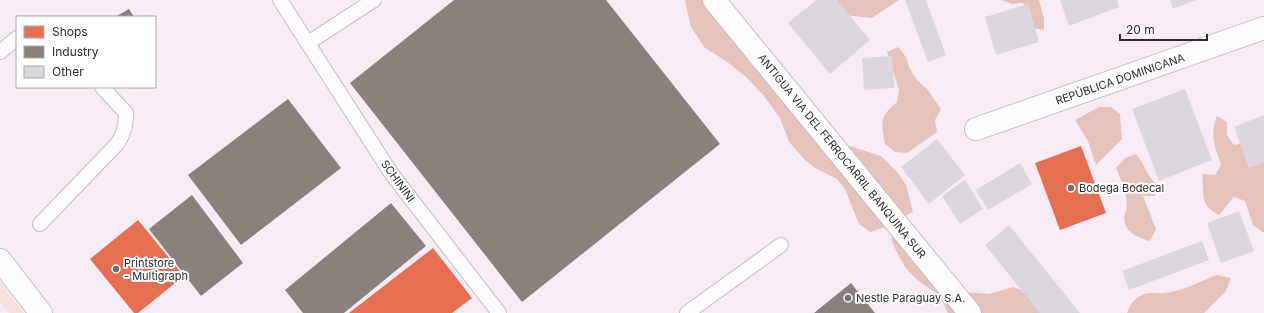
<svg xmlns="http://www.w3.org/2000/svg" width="1264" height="313" viewBox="0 0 1264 313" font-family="Inter,sans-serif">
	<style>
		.green { fill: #f8e0df }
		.forest { fill: #e5c3bd }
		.shops { fill: #e76f51 }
		.industry { fill: #8a817c }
		.building { fill: #dcd6df }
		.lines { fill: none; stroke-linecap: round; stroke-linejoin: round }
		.service-casing { stroke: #c6bdc5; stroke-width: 16 }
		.minor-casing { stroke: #c6bdc5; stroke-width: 24 }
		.trunk-casing { stroke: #c6bdc5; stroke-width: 24 }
		.service { stroke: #fefcfe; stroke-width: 14 }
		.minor { stroke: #fefcfe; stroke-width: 22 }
		.trunk { stroke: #fefcfe; stroke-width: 22 }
		.poi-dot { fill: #766d74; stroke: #fff; stroke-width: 1.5 }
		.labels { text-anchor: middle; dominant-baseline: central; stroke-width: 4; stroke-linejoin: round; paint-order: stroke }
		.street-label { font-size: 11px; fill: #30282e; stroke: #fff }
		.poi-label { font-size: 11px; fill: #30282e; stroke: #fff; text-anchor: start }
	</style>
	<rect width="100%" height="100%" fill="#f7ecf6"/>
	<path class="green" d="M0,282L24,313H9L0,302Z"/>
	<path class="forest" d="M686,0H726L843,144L881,156L898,173L906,185L913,212C899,219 885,229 870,232L859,224L845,189L837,179L815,168L805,160L789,142L780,118L764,96L746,77L726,61L705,48L691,27L685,2Z
		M830,0H899L872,18L842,15Z
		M1001,0H1039L1044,18V30L1033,28L1023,3L1012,4Z
		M898,47L906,57L910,69L917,80L927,89L941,109L935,120L937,132L907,153L895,152L885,144C881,122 879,117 897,102L899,90L887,52Z
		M1099,107H1111L1120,114L1122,139L1096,165L1088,141L1075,120Z
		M1217,116L1227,122V135L1234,145L1264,137V233L1253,225L1245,201L1234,197L1219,215C1198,204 1205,194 1202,174L1215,175L1221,165C1215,146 1209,136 1217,116Z
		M1136,154C1145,165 1147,176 1157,185L1155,196H1143L1156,229L1150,241C1139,238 1125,233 1124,218C1124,214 1127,210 1127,206C1127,194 1121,179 1116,168L1125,158Z
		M903,236L964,292L989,294L1013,287L1025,291L1042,313H948C938,288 931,292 914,277C903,267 896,252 891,238Z
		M1216,275L1231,278L1226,291L1204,313H1127C1130,305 1132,301 1140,296C1148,291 1155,294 1164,293C1180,292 1202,281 1216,275Z"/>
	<path class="shops" d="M1081,146L1106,213L1060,230L1035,163Z
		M138,220L184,276L138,313H134L90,259Z
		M433,248L472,298L452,313H349Z"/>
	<path class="industry" d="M454,0H606L720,144L522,302L350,83Z
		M129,9L134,17H115Z
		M288,99L341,168L241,245L188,175Z
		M192,195L243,263L201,296L149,229Z
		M391,203L426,246L344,313H303L285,290Z
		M851,283L875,313H814Z"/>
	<path class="building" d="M816,0H837L870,40L830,74L788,23Z
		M905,0H926L946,55L928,62Z
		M1060,0H1117L1119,7L1069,26Z
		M1170,0H1196L1173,9Z
		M1028,4L1039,42L996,55L985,17Z
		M892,56L894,88L864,90L862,58Z
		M1185,89L1212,160L1159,181L1132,109Z
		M1264,115V162L1249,168L1234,127Z
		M937,139L965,175L929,204L901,167Z
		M1020,163L1032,184L988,210L976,190Z
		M965,180L983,209L960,224L942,196Z
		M1239,211L1254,251L1221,263L1207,223Z
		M1009,225L1080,313H1040L985,245Z
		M1202,241L1209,260L1129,290L1122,271Z"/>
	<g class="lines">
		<defs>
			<path id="service" d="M280,0L391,173L499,313
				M308,43L374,0
				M0,52L17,38
				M40,224L117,144C124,134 126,126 126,113L102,87
				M687,313L781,245"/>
			<path id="minor" d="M714,0L970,313
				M976,129L1264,28"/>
			<path id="trunk" d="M0,260L41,313"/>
		</defs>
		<use href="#service" class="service-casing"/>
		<use href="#minor" class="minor-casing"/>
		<use href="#trunk" class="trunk-casing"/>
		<use href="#service" class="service"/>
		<use href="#minor" class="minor"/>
		<use href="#trunk" class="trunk"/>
	</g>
	<g class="poi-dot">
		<circle cx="1071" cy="188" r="4"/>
		<circle cx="116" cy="269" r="4"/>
		<circle cx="848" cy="298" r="4"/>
	</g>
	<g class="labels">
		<g class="street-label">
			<text transform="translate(1120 79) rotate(-19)">REPÚBLICA DOMINICANA</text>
			<text transform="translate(842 156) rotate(51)">ANTIGUA VIA DEL FERROCARRIL BANQUINA SUR</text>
			<text transform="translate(398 181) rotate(54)">SCHININI</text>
		</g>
		<g class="poi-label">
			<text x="1079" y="188">Bodega Bodecal</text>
			<text x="124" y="263">Printstore<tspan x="124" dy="13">- Multigraph</tspan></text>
			<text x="856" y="298">Nestle Paraguay S.A.</text>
		</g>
	</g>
	<rect x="16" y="16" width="140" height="72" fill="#ffffff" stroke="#aca9ab"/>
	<rect x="24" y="26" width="20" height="12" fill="#e76f51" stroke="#aca9ab"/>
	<text x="52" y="36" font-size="12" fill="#30282e">Shops</text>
	<rect x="24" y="46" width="20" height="12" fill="#8a817c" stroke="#aca9ab"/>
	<text x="52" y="56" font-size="12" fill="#30282e">Industry</text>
	<rect x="24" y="66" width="20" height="12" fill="#dcd6df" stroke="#aca9ab"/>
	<text x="52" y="76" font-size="12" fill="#30282e">Other</text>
	<path d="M1120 34v6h87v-6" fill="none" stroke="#30282e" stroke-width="2"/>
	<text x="1126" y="34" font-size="12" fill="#30282e" stroke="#ffffff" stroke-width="3" paint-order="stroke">20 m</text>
</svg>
